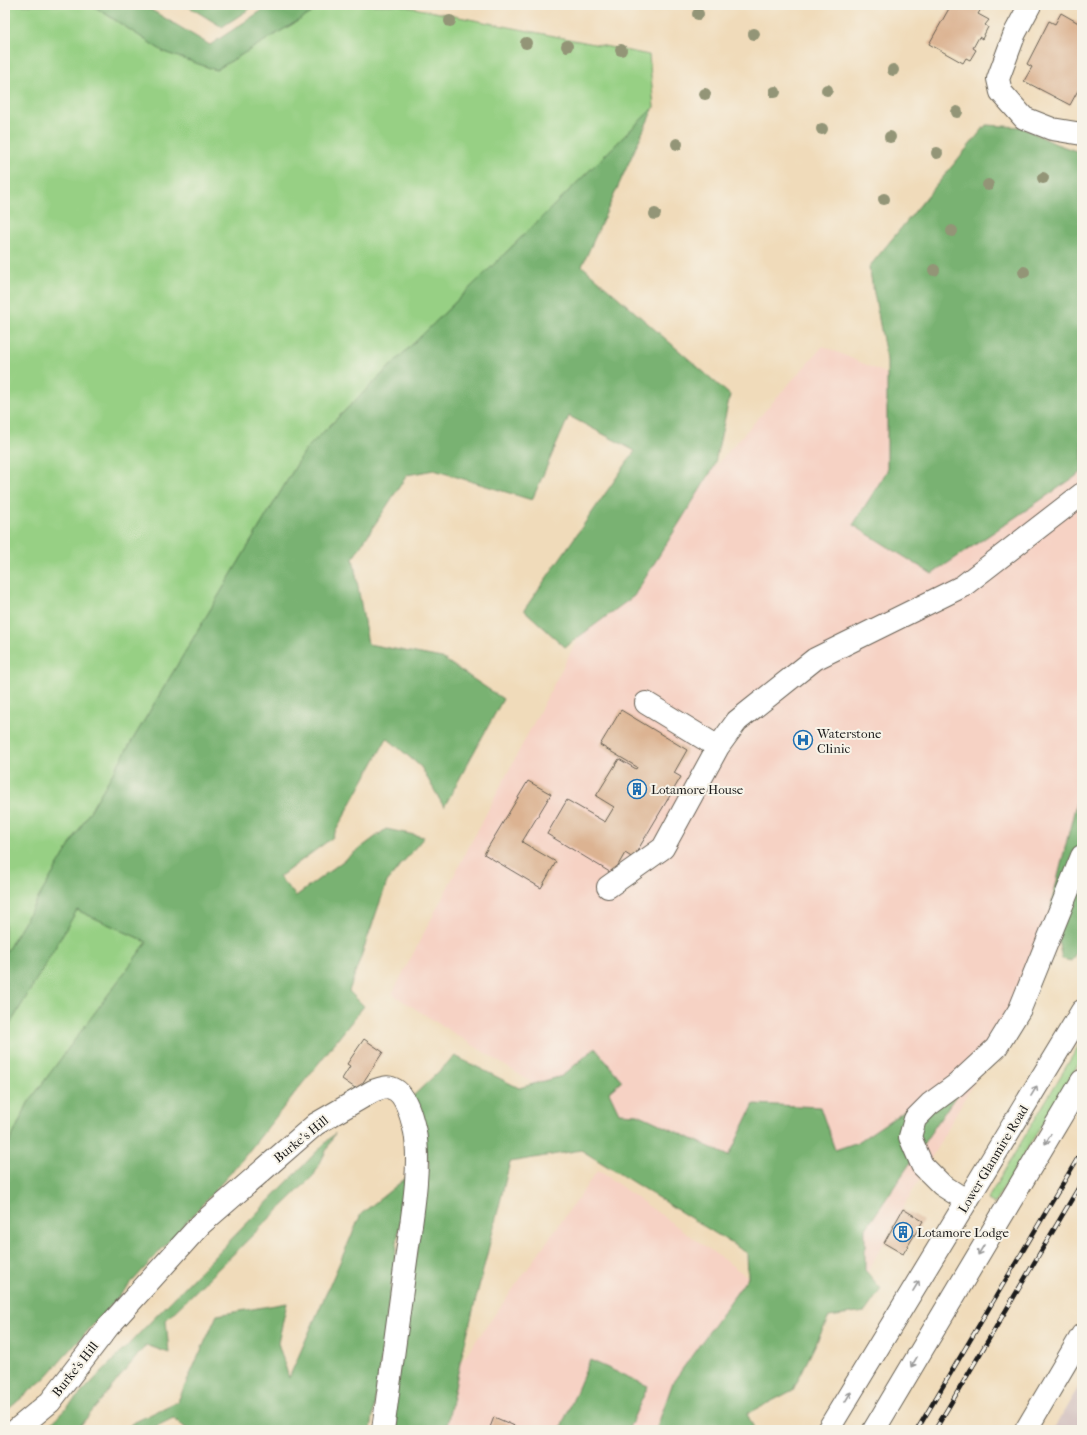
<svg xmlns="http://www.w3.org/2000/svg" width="1087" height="1435" viewBox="0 0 1087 1435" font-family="'IM FELL French Canon',serif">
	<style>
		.built { fill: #f6d2c4 }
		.industrial { fill: #d1bfbe }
		.green { fill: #97d084; stroke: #5a7650 }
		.forest { fill: #79b272; stroke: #4a6747 }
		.building { fill: #dcb392 }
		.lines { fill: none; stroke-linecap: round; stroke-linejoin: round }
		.minor-casing { stroke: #665f53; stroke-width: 24 }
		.highway-casing { stroke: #665f53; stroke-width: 24 }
		.minor { stroke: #fff; stroke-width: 22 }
		.highway { stroke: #fff; stroke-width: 22 }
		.rail-casing { stroke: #1c1c1c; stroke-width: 4.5 }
		.rail { stroke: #f7f3e8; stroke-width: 3; stroke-dasharray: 9; stroke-linecap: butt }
		.tree { fill: #939577 }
		.oneway { stroke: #999 }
		.labels { text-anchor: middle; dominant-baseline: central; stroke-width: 4; stroke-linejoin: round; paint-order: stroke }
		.poi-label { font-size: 13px; fill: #1c1c1c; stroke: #f7f3e8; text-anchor: start }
		.street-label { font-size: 13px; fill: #1c1c1c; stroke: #f7f3e8 }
	</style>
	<rect width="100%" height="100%" fill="#f7f3e8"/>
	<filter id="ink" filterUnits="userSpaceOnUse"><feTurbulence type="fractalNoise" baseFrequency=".025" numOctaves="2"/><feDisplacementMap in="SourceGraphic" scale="8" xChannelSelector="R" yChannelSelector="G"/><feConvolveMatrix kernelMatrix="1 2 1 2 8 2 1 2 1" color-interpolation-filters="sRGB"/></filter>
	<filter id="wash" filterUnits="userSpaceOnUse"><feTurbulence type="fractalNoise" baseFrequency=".012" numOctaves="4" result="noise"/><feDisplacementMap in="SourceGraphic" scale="16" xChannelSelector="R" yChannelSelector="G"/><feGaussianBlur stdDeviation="0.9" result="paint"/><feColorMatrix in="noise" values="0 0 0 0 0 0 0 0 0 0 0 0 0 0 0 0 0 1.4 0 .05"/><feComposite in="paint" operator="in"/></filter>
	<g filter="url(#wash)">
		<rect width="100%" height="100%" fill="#f0dbba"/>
		<path class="built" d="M823,346L1018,431H1082V888L858,1289L392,994L602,592Z
			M598,1170L748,1277L673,1382L656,1430H446L460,1363Z"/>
		<path class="industrial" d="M1082,1381V1430H1053L1073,1396Z"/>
		<path class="green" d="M5,5H92L164,52L216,70L311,13L308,5H399L649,55L654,107L306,449L5,954Z
			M77,910L147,942L28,1103L5,1152V1033Z
			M1082,1040V1058L994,1204L987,1200Z"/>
		<path class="forest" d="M92,5H143L210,45L270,5H308L311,13L216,70L164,52Z
			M186,5H251L248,10L222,27Z
			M654,107L582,266L730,395L714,467L634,596L565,647L524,610L635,451L569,416L532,500L434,470L407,475L353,558L368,644L442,658L503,699L444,807L421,767L387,738L332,838L279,877L296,896L386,829L424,837L387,882L349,991L364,1006L237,1166L45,1378L5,1412V1152L28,1103L147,942L77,910L5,1033V954L306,449Z
			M986,125L1021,127L1056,144L1082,153V472L932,574L853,525L887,471V361L869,267Z
			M1082,779V943L1071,961L1062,959L1051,905Z
			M595,1048L622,1081L609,1092L619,1113L638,1114L729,1156L754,1104L820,1107L835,1150L858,1142L929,1094L959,1091L865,1230V1270L881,1289L865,1312L829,1317L793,1390L747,1414L754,1428L753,1430H656L673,1382L748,1277L747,1253L581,1150L510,1162L460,1363L446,1430H390L429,1164L412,1097L455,1056L519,1088L562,1076Z
			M335,1133L314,1175L166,1320L169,1353L146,1345L77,1430H45Z
			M406,1178L371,1430H188L173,1418L149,1430H127L131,1424L178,1401L217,1315L287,1303L278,1343L289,1378L361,1214Z
			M590,1360L648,1386L628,1430H560Z"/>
		<g id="blocks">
			<path class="building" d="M951,5H987L984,10L981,9L978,14L989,20L985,25L988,27L982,39L979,37L973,48L976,50L970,60L966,58L963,63L929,44Z
				M1061,13L1082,25V83L1070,105L1024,81L1032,67L1027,64L1049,21L1055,24Z
				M621,710L687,750L674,773L681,777L633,858L625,853L613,874L547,834L567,800L605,822L614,807L596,796L619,759L636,769L637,767L600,745Z
				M528,781L551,794L522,842L556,862L541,888L484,854Z
				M364,1039L383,1052L358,1090L342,1079L350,1066L347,1064Z
				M903,1209L923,1221L903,1254L884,1243Z
				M494,1417L524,1430H489Z"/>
		</g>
	</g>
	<g filter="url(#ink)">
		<use href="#blocks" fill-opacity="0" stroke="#665f53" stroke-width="1"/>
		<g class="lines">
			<defs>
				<path id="minor" d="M1030,5L1015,33L998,79L1001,92L1024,118L1052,129L1082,134
					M646,703L718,747
					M608,887L663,848L718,747L737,721L815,659L963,586L1082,494
					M967,1201L942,1185L922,1165L910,1137L915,1119L930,1104L956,1085L996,1048L1020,1009L1082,856
					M16,1430L50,1402L108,1327L201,1224L316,1124L373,1091C379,1089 386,1086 391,1088C406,1092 412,1119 415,1132C421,1167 412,1217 407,1253C399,1312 391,1371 383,1430
					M1026,1430L1082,1335"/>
				<path id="highway" d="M828,1430L1082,1011
					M874,1430L1082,1081"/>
			</defs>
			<use href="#minor" class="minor-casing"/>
			<use href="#highway" class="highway-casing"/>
			<use href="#minor" class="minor"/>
			<use href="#highway" class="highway"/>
			<defs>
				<path id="rail" d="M917,1430L1082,1151
					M935,1430L1082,1182"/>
			</defs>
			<use href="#rail" class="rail-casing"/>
			<use href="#rail" class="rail"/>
		</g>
		<g class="tree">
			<circle cx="698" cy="14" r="6"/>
			<circle cx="450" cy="21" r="6"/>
			<circle cx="754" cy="34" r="6"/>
			<circle cx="526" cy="43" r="6"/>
			<circle cx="567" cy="46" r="6"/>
			<circle cx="621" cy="50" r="6"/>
			<circle cx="893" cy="70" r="6"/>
			<circle cx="827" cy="90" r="6"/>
			<circle cx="775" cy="92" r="6"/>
			<circle cx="705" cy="94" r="6"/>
			<circle cx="957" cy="112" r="6"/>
			<circle cx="822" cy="129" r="6"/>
			<circle cx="890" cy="137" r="6"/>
			<circle cx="677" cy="144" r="6"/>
			<circle cx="937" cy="153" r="6"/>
			<circle cx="1043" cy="178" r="6"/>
			<circle cx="988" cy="185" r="6"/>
			<circle cx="884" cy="199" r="6"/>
			<circle cx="655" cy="214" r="6"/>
			<circle cx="952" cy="231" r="6"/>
			<circle cx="934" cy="270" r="6"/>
			<circle cx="1024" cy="272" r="6"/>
		</g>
		<defs><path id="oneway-shaft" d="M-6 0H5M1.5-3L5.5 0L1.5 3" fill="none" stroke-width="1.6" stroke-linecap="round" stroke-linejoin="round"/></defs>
		<g class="oneway">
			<use href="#oneway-shaft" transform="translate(1034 1091) rotate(-59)"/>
			<use href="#oneway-shaft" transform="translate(1048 1139) rotate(121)"/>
			<use href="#oneway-shaft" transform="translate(981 1250) rotate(121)"/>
			<use href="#oneway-shaft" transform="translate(916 1286) rotate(-59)"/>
			<use href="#oneway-shaft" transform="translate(914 1362) rotate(121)"/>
			<use href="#oneway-shaft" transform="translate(848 1397) rotate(-59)"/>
		</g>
	</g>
	<defs>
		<symbol id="hospital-ring" viewBox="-11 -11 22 22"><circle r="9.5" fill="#f7f3e8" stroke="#1f6fb2" stroke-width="1.5"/><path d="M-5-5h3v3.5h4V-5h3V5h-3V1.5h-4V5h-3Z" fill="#1f6fb2"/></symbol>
		<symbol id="building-ring" viewBox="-11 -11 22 22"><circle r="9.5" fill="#f7f3e8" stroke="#1f6fb2" stroke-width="1.5"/><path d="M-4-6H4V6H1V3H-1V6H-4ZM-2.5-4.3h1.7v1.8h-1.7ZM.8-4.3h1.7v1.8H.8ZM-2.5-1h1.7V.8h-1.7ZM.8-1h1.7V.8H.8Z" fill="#1f6fb2"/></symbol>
	</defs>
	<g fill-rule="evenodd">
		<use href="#hospital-ring" x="792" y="729" width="22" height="22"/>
		<use href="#building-ring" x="626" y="778" width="22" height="22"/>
		<use href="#building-ring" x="892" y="1221" width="22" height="22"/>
	</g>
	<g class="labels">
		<g class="poi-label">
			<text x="817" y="733">Waterstone<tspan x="817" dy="15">Clinic</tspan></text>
			<text x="651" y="789">Lotamore House</text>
			<text x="917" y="1232">Lotamore Lodge</text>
		</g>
		<g class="street-label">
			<text transform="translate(301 1139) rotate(-39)">Burke's Hill</text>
			<text transform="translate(993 1159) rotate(-59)">Lower Glanmire Road</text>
			<text transform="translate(75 1369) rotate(-52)">Burke's Hill</text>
		</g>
	</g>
	<rect width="1087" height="1435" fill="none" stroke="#f7f3e8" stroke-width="20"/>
</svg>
